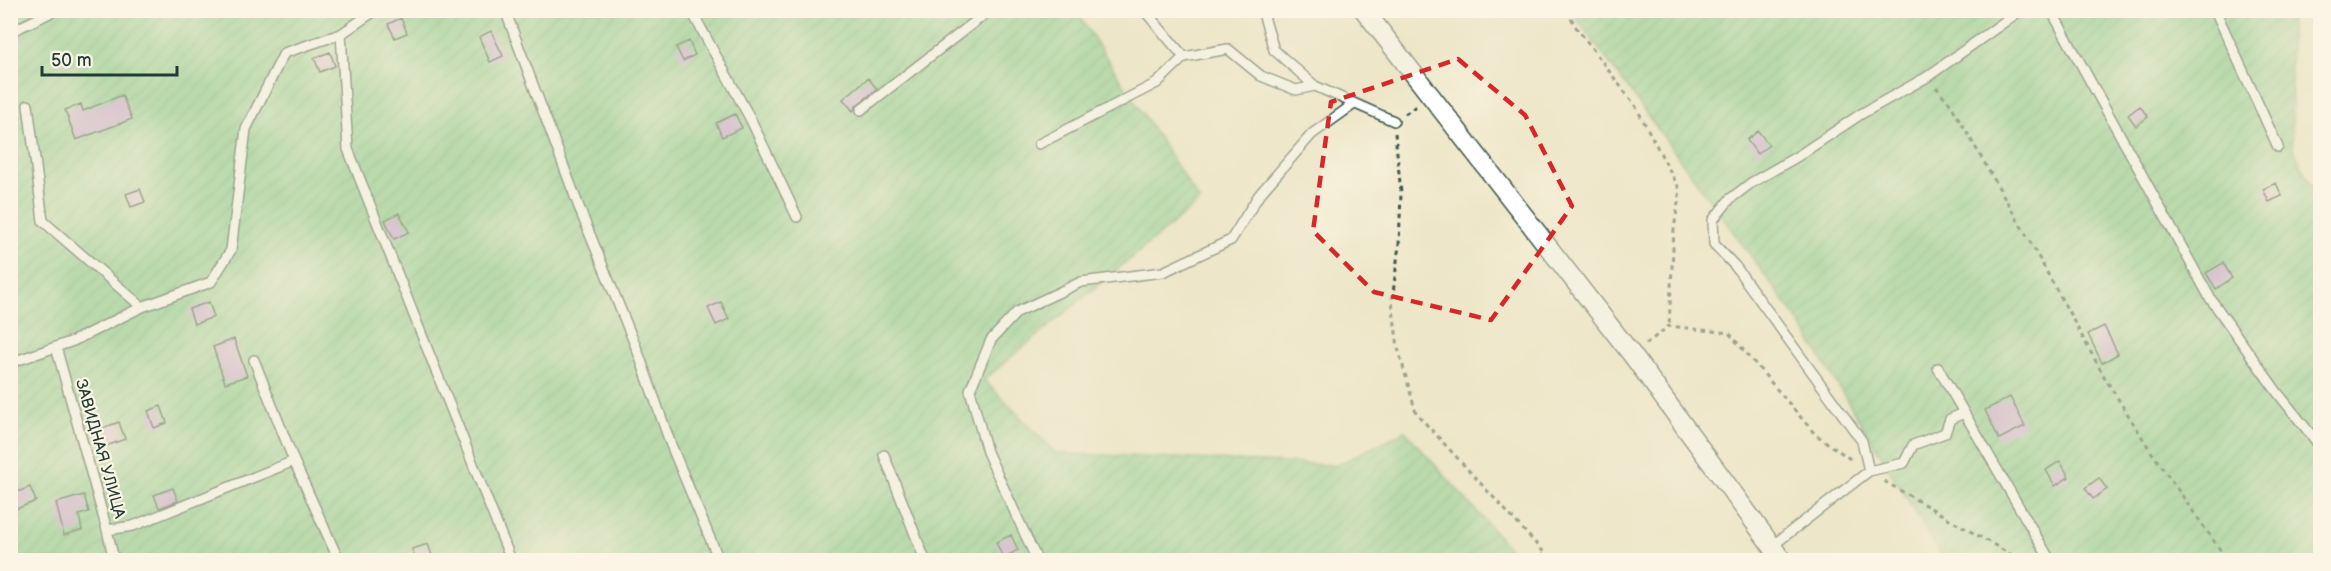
<svg xmlns="http://www.w3.org/2000/svg" width="2331" height="571" viewBox="0 0 2331 571" font-family="'Balsamiq Sans',sans-serif">
	<style>
		.garden { fill: url(#garden-furrows); stroke: #4e8460; stroke-width: 1.5 }
		.building { fill: #c09bd8 }
		.lines { fill: none; stroke-linecap: round; stroke-linejoin: round }
		.lane-casing { stroke: #3e564a; stroke-width: 12 }
		.street-casing { stroke: #3e564a; stroke-width: 21 }
		.path { stroke: #3e564a; stroke-width: 3; stroke-dasharray: 4.5 4.5; stroke-linecap: butt }
		.lane { stroke: #fff; stroke-width: 9 }
		.street { stroke: #fff; stroke-width: 18 }
		.marked { fill: none; stroke: #d62828; stroke-width: 4.5; stroke-dasharray: 12 8; stroke-linejoin: round }
		.labels { text-anchor: middle; dominant-baseline: central; stroke-width: 4.5; stroke-linejoin: round; paint-order: stroke }
		.street-label { font-size: 16px; fill: #1f3d34; stroke: #fcf5e5 }
	</style>
	<defs>
		<pattern id="garden-furrows" width="10" height="10" patternUnits="userSpaceOnUse" patternTransform="scale(1.5)"><rect width="10" height="10" fill="#7ccc8c"/><path d="M-1 1l2-2M0 10L10 0M9 11l2-2" fill="none" stroke="#65a773"/></pattern>
	</defs>
	<rect width="100%" height="100%" fill="#fcf5e5"/>
	<filter id="ink" filterUnits="userSpaceOnUse"><feTurbulence type="fractalNoise" baseFrequency=".0167" numOctaves="2"/><feDisplacementMap in="SourceGraphic" scale="12" xChannelSelector="R" yChannelSelector="G"/><feConvolveMatrix kernelMatrix="1 2 1 2 8 2 1 2 1" color-interpolation-filters="sRGB"/></filter>
	<filter id="wash" filterUnits="userSpaceOnUse"><feTurbulence type="fractalNoise" baseFrequency=".008" numOctaves="4" result="noise"/><feDisplacementMap in="SourceGraphic" scale="24" xChannelSelector="R" yChannelSelector="G"/><feGaussianBlur stdDeviation="1.35" result="paint"/><feColorMatrix in="noise" values="0 0 0 0 0 0 0 0 0 0 0 0 0 0 0 0 0 1.4 0 .05"/><feComposite in="paint" operator="in"/></filter>
	<g filter="url(#wash)">
		<rect width="100%" height="100%" fill="#ede6c8"/>
		<path class="garden" d="M10,11H1076L1200,201L984,380L1056,453L1337,465L1405,431L1520,560H11Z
			M1571,11H2290L2293,148L2320,202V560H1944L1800,323Z"/>
		<g id="blocks">
			<path class="building" d="M401,18L407,33L395,38L388,24Z
				M491,31L503,56L490,62L479,37Z
				M689,41L695,55L683,61L676,47Z
				M330,52L335,66L320,72L314,58Z
				M868,78L877,89L857,105L853,111L843,99Z
				M122,95L132,119L76,140L65,110L81,104L83,111Z
				M2140,106L2148,117L2136,126L2128,115Z
				M735,114L742,128L722,137L716,123Z
				M1758,131L1769,145L1757,154L1747,140Z
				M2276,183L2282,196L2269,202L2263,189Z
				M140,189L145,202L131,207L126,194Z
				M399,213L409,232L394,239L385,220Z
				M2223,263L2232,278L2216,289L2206,273Z
				M209,302L214,317L194,324L189,309Z
				M721,302L729,319L716,325L708,308Z
				M2104,326L2118,354L2102,363L2088,334Z
				M234,339L247,376L225,383L213,347Z
				M2010,397L2025,426L1999,439L1985,410Z
				M161,406L167,423L154,428L148,411Z
				M119,422L125,439L101,448L95,431Z
				M2060,461L2069,477L2055,486L2046,470Z
				M2099,478L2107,489L2093,499L2085,488Z
				M30,487L36,501L16,509L10,495Z
				M173,488L178,501L159,508L154,495Z
				M84,495L89,512L79,515L82,530L64,535L56,503Z
				M1011,535L1018,550L1003,558L996,542Z
				M428,544L434,561H416L412,549Z"/>
		</g>
	</g>
	<g filter="url(#ink)">
		<use href="#blocks" fill-opacity="0" stroke="#3e564a" stroke-width="1.5"/>
		<g class="lines">
			<defs>
				<path id="lane" d="M505,10L582,215L638,352L671,445L719,560
					M691,10L751,120L797,217
					M1144,10L1184,57L1228,49L1261,76L1296,90L1315,86
					M1262,10L1274,50L1315,86L1394,121
					M2051,10L2210,298L2277,392L2320,446
					M2215,10L2278,147
					M10,32L56,10
					M341,34L348,149L511,560
					M28,105L43,221L142,307
					M861,110L990,10
					M1039,144L1157,83L1184,57
					M56,347L107,530L114,560
					M254,360L294,461L336,554L335,560
					M10,363L73,341L142,307L211,282L231,250L246,129L284,53L341,34L376,10
					M1938,368L2050,560
					M884,455L925,560
					M1869,471L1904,463L1913,445L1945,433L1950,419L1964,413
					M107,530L133,526L294,461
					M1772,546L1869,471L1862,441L1735,266L1714,244L1713,220L1730,199L1751,183L1798,156L1861,114L1927,77L2021,10
					M1037,560L987,452L970,390L991,340L1017,312L1081,282L1163,272L1231,240L1259,195L1312,134L1354,104"/>
				<path id="street" d="M1364,10L1633,356L1782,560"/>
			</defs>
			<use href="#lane" class="lane-casing"/>
			<use href="#street" class="street-casing"/>
			<path class="path" d="M1567,10L1576,27L1636,107L1680,190L1674,229L1669,326
				M1936,87L1951,105L2028,238L2105,378L2152,453L2221,551L2224,560
				M1405,114L1416,106
				M1395,133L1401,193L1399,245L1392,301L1398,348L1416,413L1551,560
				M1646,344L1669,326L1729,333L1815,434L1853,461
				M1884,481L2020,560"/>
			<use href="#lane" class="lane"/>
			<use href="#street" class="street"/>
		</g>
	</g>
	<path d="M0 0H2331V571H0ZM1458,59L1525,115L1572,206L1491,320L1374,292L1313,231L1331,102Z" fill="#ede6c8" fill-opacity=".55" fill-rule="evenodd"/>
	<path class="marked" d="M1458,59L1525,115L1572,206L1491,320L1374,292L1313,231L1331,102Z"/>
	<g class="labels">
		<g class="street-label">
			<text transform="translate(100 449) rotate(74)">ЗАВИДНАЯ УЛИЦА</text>
		</g>
	</g>
	<rect width="2331" height="571" fill="none" stroke="#fcf5e5" stroke-width="36"/>
	<path d="M42 66v9h135v-9" fill="none" stroke="#1f3d34" stroke-width="3"/>
	<text x="51" y="66" font-size="18" fill="#1f3d34" stroke="#fcf5e5" stroke-width="4.5" paint-order="stroke">50 m</text>
</svg>
